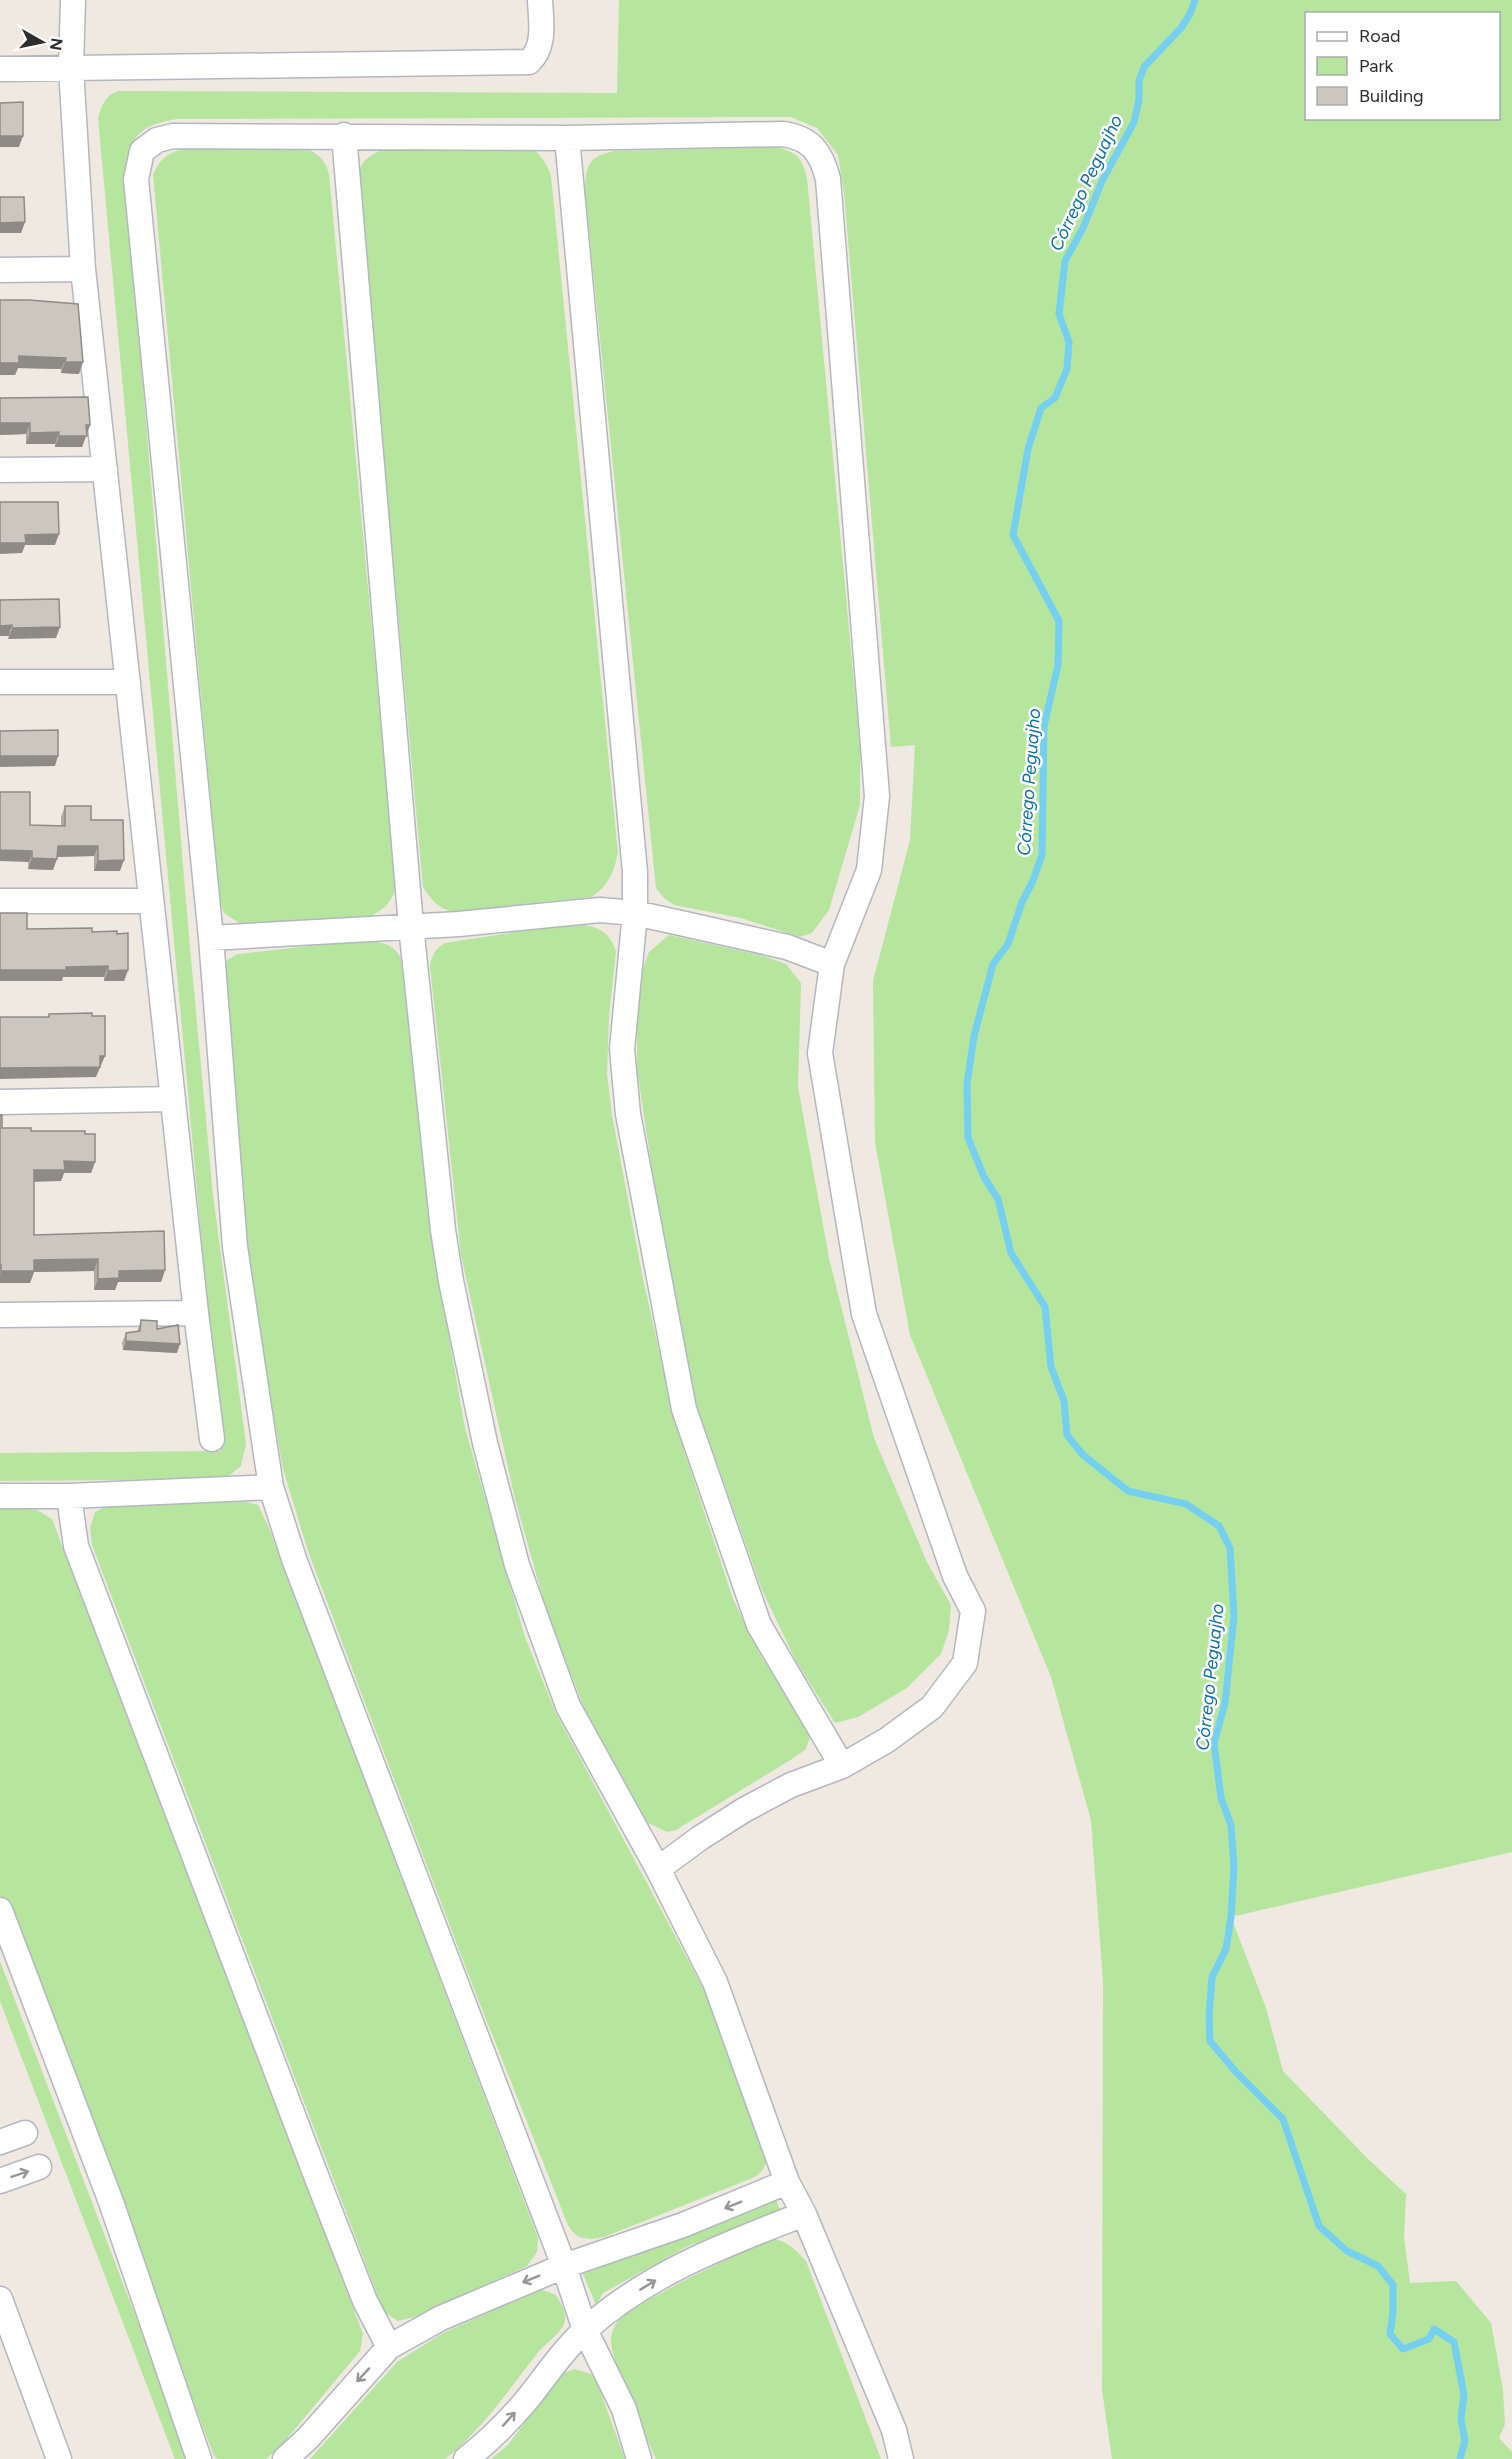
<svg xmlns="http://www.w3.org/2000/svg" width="1512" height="2459" viewBox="0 0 1512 2459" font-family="Figtree,sans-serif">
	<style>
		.green { fill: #b6e59e; fill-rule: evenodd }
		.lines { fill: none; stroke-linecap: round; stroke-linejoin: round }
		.stream { stroke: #75cff0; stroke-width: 7 }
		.minor-casing { stroke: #b4b7c1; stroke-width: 27 }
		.minor { stroke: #fff; stroke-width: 24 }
		.wall { fill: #afaba4 }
		.shaded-wall { fill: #8e8b86 }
		.building { fill: #cbc7bf; stroke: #8e8b86; stroke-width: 1.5 }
		.oneway { stroke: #969696 }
		.labels { text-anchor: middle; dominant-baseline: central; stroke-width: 5; stroke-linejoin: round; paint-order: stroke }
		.water-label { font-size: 18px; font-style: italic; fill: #0d6fa3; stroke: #fff }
	</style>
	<rect width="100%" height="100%" fill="#efe9e1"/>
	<path class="green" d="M619,0H1512V1852L1231,1917L1266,2008L1283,2071L1368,2159L1406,2194L1404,2237L1410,2283L1456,2281L1491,2323L1503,2390L1505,2424L1499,2438L1512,2452V2459H1112L1102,2390L1103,1982L1091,1820L1051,1677L910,1335L875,1142L873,981L910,840L915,745L891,747L844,193L838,155L817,128L791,117L177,119C141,125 131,134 125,171L189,937L213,1195L246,1444L241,1466L225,1479L0,1481V1453L221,1451L98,118C102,105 105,95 119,91L617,93ZM1306,14H1498V118H1306Z
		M526,145C540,153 546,161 551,176L618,853C614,871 608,887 591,897L453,912C438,908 432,901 423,887L358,176C361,161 368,156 382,150Z
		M304,147C318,154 325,159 329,174L396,885C392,902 386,908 371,916L245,927L224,913L220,902L153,175C160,159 166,154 182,149Z
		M777,147C798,153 802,158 807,178L860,747V805L829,910L812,933L800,937L741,918L674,905L664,898L656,888L585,191C586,165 588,156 615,151Z
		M569,924C592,924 610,929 616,952L609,1016L607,1074L612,1115L642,1274L675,1423L733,1599L762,1658L806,1725L810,1738L805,1750L792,1759L676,1830L667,1832L648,1823L584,1708L546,1609L515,1499L461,1255L430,966C432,955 435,949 445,943Z
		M669,935L764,956L786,964L801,983L798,1087L829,1258L874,1438L927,1562L951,1605L949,1630L941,1654L907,1688L858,1717L835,1723L796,1661L762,1590L698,1409L674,1316L637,1069V1000L640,976L649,952Z
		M364,940C387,943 396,944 405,967L436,1264L465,1428L525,1637L555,1711L704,1990L768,2146C769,2159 766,2169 755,2177L604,2237C588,2240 577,2241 568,2225L474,1989L357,1682L308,1551L283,1469L249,1273L220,972L227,960L238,954Z
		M246,1502L258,1505L269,1528L538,2238L537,2252L527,2266L415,2317L398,2321L384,2312L92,1545L90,1528L95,1512L111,1504Z
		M0,1507L37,1510L52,1519L363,2334L360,2351L280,2447L266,2459H218L214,2456L0,1895Z
		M0,1961L190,2459H175L0,2001Z
		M775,2197L780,2210L686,2247L603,2293L596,2305L583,2274Z
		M771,2238C787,2241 795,2249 806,2261L881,2459H656C646,2434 609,2360 611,2338C613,2326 618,2318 628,2311L687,2279Z
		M541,2289L556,2295C561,2304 568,2313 564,2324C559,2335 546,2343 539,2351C509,2389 483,2429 445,2459H310L397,2362L443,2333Z
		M574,2369L591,2374L598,2385L625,2459H491L508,2445L561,2374Z"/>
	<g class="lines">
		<path class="stream" d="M1195,0L1190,14L1181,28L1144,67L1139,81V100L1134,122L1102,181L1083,228L1065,261L1059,314L1069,342L1067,369L1055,398L1041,408L1028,449L1013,535L1059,621L1058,665L1044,726L1042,855L1032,883L1022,902L1008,944L993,964L974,1036L967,1084L968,1138L984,1177L998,1199L1011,1253L1045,1307L1051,1367L1064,1401L1067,1435L1083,1455L1128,1491L1186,1504L1219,1526L1230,1548L1234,1616L1225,1703L1214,1743L1221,1798L1231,1825L1234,1867L1231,1917L1226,1949L1212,1977L1209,2016L1210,2041L1235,2071L1283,2119L1319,2226L1347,2251L1378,2266L1393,2285V2313L1390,2334L1403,2349L1429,2339L1434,2329L1454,2342L1464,2395L1461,2419L1465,2441L1460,2459"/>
		<defs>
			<path id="minor" d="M73,0L71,68L83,269L196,1313L212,1439
				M0,69L529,62C546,46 541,22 540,0
				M344,135L411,926L443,1230L451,1281L485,1443L517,1565L568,1706L658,1869L715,1982L787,2182L804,2214L894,2430L901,2459
				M567,138L635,872V913L622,1049L628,1114L684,1409L759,1625L842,1766
				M0,270L83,269
				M0,470L105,469
				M0,682H128
				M0,901H151
				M211,938L459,924L600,910L635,913L676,922L787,947L832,964
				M0,1102L173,1099
				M0,1315L196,1313
				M0,1496H69L271,1487
				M69,1496L76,1546L320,2186L365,2301L389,2347
				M0,1910L111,2202L199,2459
				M0,2142L25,2133
				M0,2181L39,2167
				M0,2299L59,2459
				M285,2459L308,2438L389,2347L441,2318L564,2266L683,2225L787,2182
				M466,2459C488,2442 507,2423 525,2402C545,2378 560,2353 583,2332C646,2274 726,2244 804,2214
				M639,2459L624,2409L585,2330L564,2266L294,1559L271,1487L235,1247L211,938L136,179L142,151L157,140L173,136L567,138L783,134C811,138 821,152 828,179L877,796L869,870L832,964L820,1053L864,1314L955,1576L973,1611L965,1663L932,1707L887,1740L842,1766L791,1785L744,1810L700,1838L658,1869"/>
		</defs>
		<use href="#minor" class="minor-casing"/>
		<use href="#minor" class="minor"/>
	</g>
	<path class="wall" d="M0,300H29L79,374L61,373V369L18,368L15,375H0Z
		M0,398L90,425L82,447H55V444H26V434L0,435Z
		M65,806L91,820L120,871H94V856L57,857L53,870L28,869L30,825L61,826V817Z
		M0,913L27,929L117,934L128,970L124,981H104V977H63L62,981H0Z
		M0,1115L2,1128L31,1131L85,1134L95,1162L91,1173H64L61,1181H34V1235L165,1270L161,1282H118L115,1290H94V1271L34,1272L30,1283H0Z
		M141,1320L157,1329L177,1353L123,1350L122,1343L126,1333L137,1332Z"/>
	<path class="shaded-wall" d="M0,136H23L19,147H0Z
		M25,222L21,233H0V223Z
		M19,356L66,358L61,369L18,368L15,375H0V363Z
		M65,362H83L79,374L61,373Z
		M0,423H30L26,434L0,435Z
		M86,425H90L82,447H55L59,436Z
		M59,432L55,444H26L30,433Z
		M59,534L55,545H25L22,553L0,554V543L25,535Z
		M12,625L9,636H0V626Z
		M60,627L56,638L8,639L12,628Z
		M0,756H58L55,766L0,767Z
		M58,846H98L94,856L54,857Z
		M0,850L32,851L29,862L0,861Z
		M32,858L57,859L53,870L28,869Z
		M124,860L120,871H94L98,861Z
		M108,966L104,977H63L62,981H0V970L66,967Z
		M128,970L124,981H104L108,971Z
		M100,1056H105L96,1077L0,1079V1068Z
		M64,1161L95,1162L91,1173H64L61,1181L30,1182L34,1170Z
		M98,1259L94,1271L34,1272L30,1283H0V1275L1,1271L34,1260Z
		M165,1270L161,1282H118L115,1290H94L98,1279L119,1271Z
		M126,1341L180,1344L177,1353L123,1350Z"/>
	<path class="building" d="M23,102V136H0V103Z
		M0,197H24L25,222L0,223Z
		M0,300H29L78,304L83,362H65L66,358L19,356V363H0Z
		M88,397L90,425H86L87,436H59V432L30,433V423H0V398Z
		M0,502H58L59,534L25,535L26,543H0Z
		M59,599L60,627L12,628V625L0,626V600Z
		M58,730V756H0V731Z
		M0,792H30V825L65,826V806H91V820H123L124,860L98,861V846H58L57,859L32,858V851L0,850Z
		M0,913H27V929L92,928V932L117,931V934L128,933V970L108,971V966L66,967V970H0Z
		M92,1013V1016H105V1056H100V1067L0,1068V1017H49V1014Z
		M0,1115H2V1128H31V1131H85V1134H95V1162L64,1161L65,1170H34V1235L164,1231L165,1270L119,1271V1278L98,1279V1259L34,1260V1271H1V1265H0Z
		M141,1320L157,1321V1329L178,1325L180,1344L126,1341V1333L140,1331Z"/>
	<defs><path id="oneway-shaft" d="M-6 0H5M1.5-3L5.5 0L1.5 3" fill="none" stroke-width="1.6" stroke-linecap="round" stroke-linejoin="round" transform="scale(1.5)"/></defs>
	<g class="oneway">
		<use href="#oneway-shaft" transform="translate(20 2174) rotate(-19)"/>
		<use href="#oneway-shaft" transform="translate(733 2205) rotate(158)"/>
		<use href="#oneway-shaft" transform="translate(531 2279) rotate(158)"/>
		<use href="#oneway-shaft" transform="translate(648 2285) rotate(-31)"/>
		<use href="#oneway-shaft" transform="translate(363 2375) rotate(133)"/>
		<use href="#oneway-shaft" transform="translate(509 2419) rotate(-48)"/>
	</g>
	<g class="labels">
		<g class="water-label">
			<text transform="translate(1086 183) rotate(-65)">Córrego Peguajho</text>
			<text transform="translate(1029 782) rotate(-86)">Córrego Peguajho</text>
			<text transform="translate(1210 1677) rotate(-84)">Córrego Peguajho</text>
		</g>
	</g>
	<rect x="1305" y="12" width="195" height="108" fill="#ffffff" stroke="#ababab" stroke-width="1.5"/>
	<rect x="1317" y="32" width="30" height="9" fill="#ffffff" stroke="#ababab" stroke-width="1.5"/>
	<text x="1359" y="42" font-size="18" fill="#2e2e2e">Road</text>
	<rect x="1317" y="57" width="30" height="18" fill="#b6e59e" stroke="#ababab" stroke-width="1.5"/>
	<text x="1359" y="72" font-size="18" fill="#2e2e2e">Park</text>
	<rect x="1317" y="87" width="30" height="18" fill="#cbc7bf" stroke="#ababab" stroke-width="1.5"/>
	<text x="1359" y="102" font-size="18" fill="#2e2e2e">Building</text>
	<g transform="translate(42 42) rotate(99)" stroke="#ffffff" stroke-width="4.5" paint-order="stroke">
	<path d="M0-4.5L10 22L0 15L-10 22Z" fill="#2e2e2e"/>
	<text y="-9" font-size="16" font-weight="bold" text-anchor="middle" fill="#2e2e2e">N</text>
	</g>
</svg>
